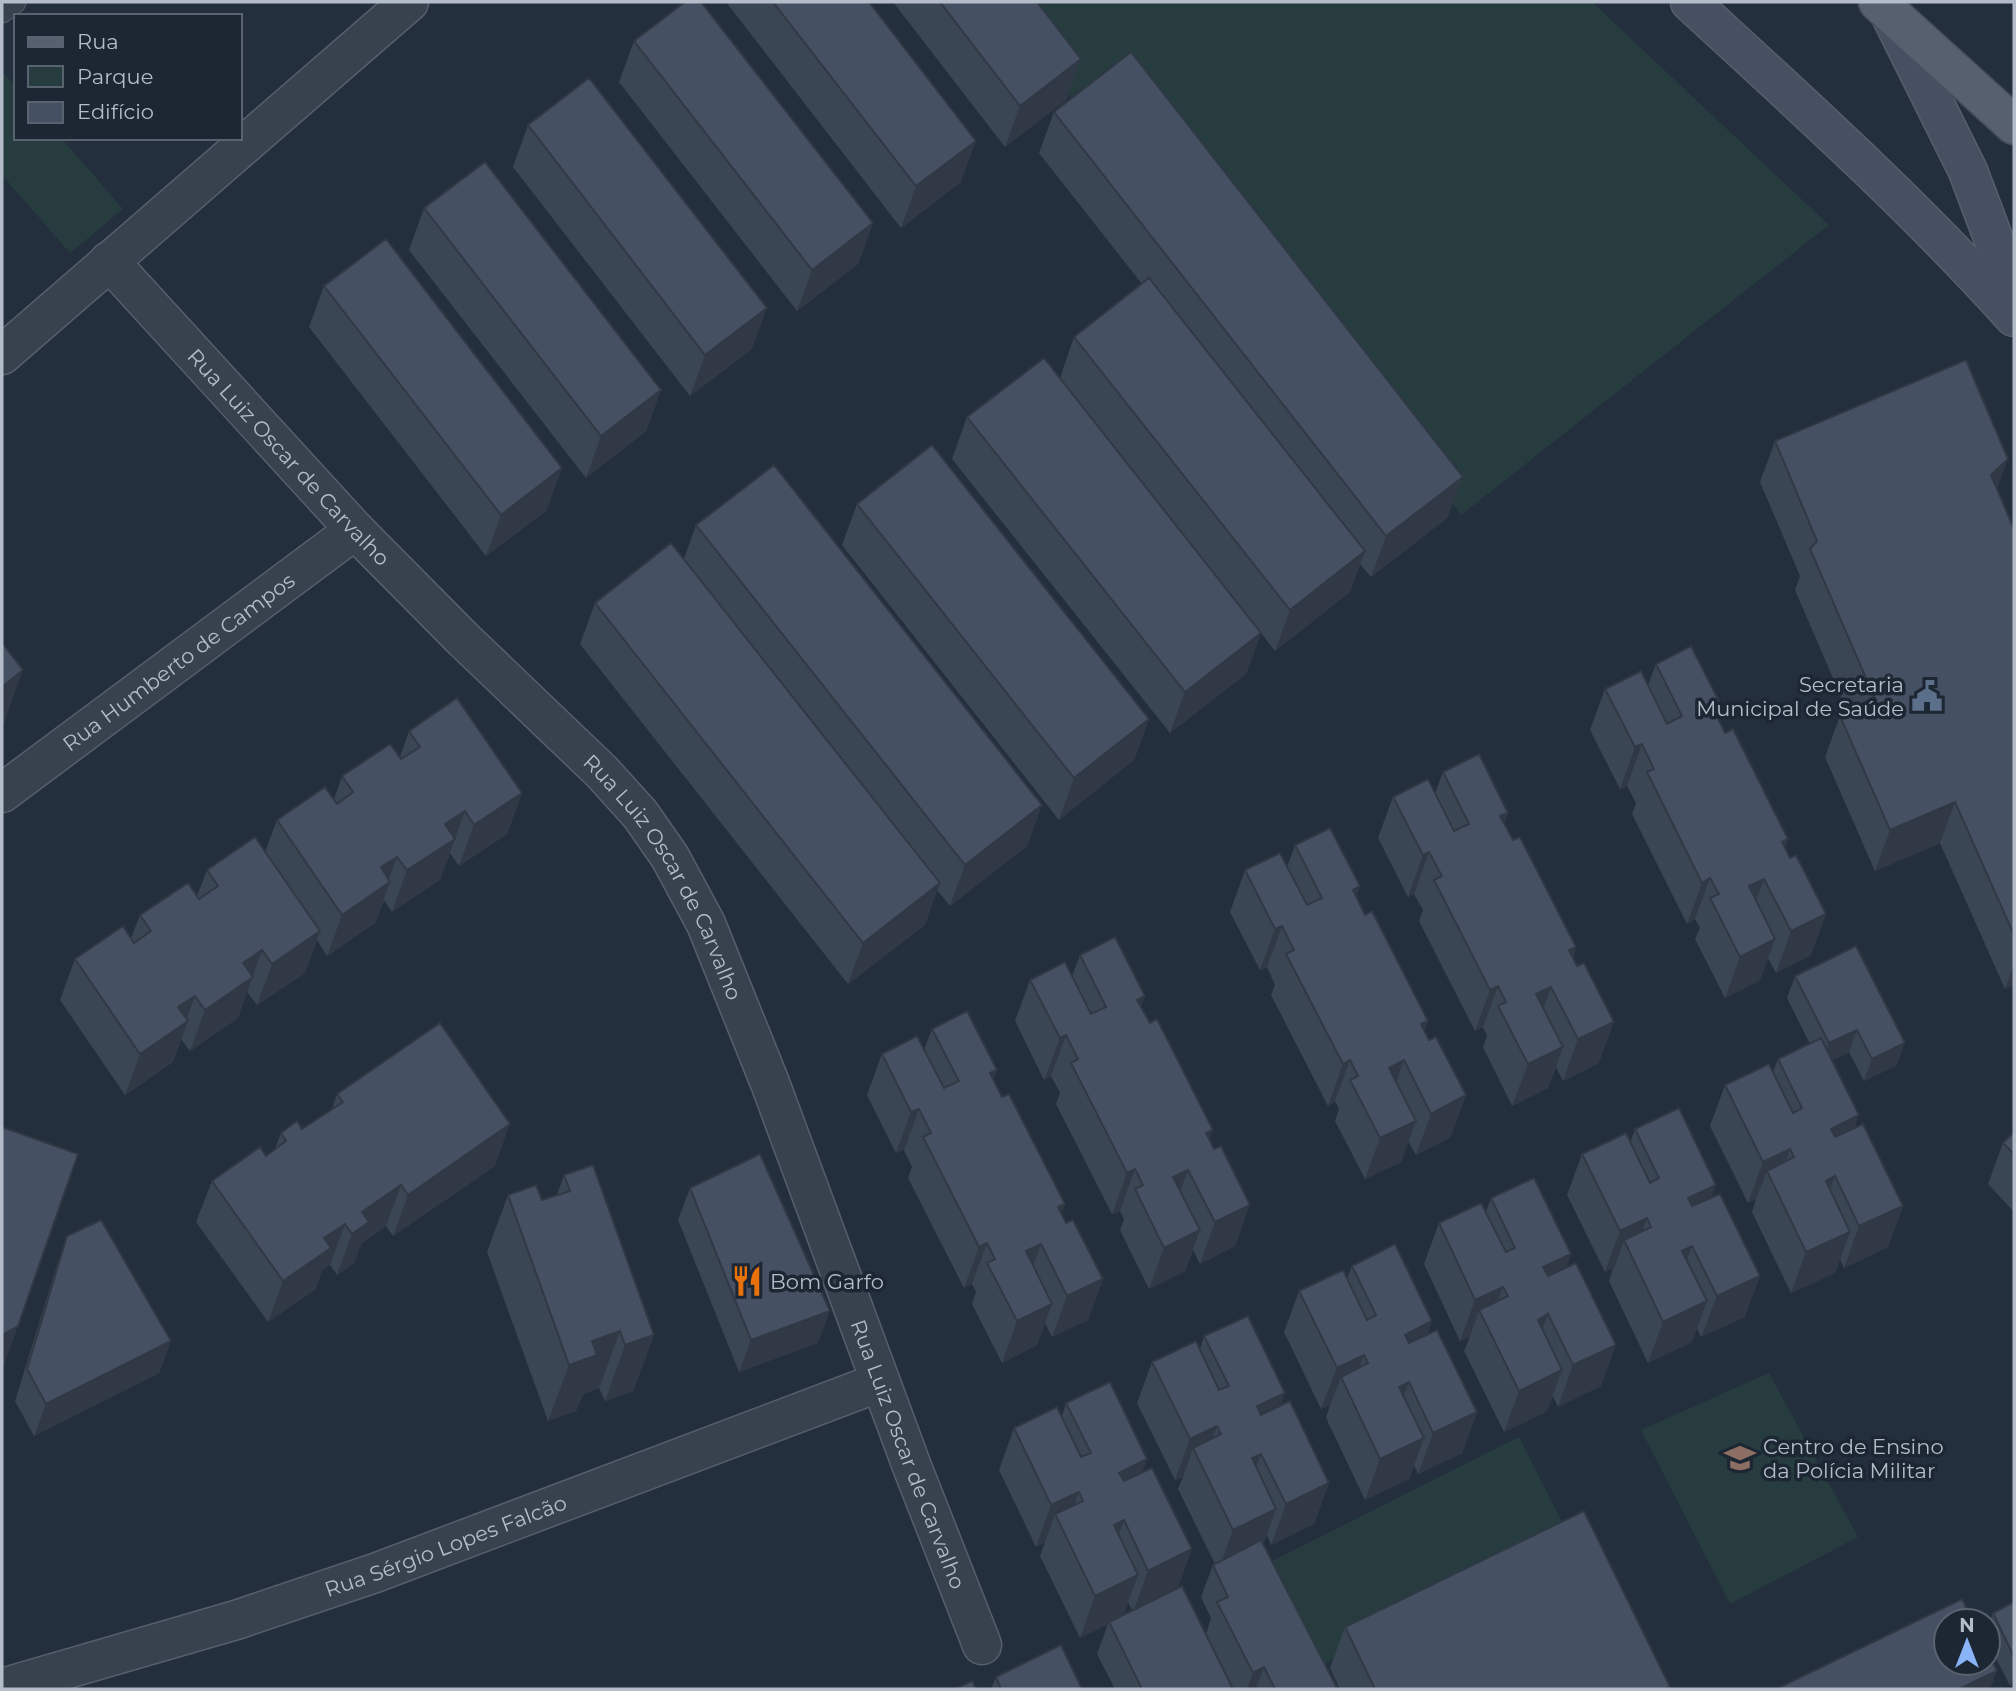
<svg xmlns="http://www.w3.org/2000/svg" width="2016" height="1691" viewBox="0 0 2016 1691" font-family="Montserrat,sans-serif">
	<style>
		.green { fill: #263c3f }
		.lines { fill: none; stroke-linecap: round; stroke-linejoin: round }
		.lane-casing { stroke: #565f6c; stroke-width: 25 }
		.street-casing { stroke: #565f6c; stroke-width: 41 }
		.secondary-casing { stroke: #565f6c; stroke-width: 41 }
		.primary-casing { stroke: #414a57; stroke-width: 41 }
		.lane { stroke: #38414e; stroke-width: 23 }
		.street { stroke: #38414e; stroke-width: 38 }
		.secondary { stroke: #465061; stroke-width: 38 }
		.primary { stroke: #56606e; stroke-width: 38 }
		.wall { fill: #3b4654; fill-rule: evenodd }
		.shaded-wall { fill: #303945 }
		.building { fill: #455162; stroke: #303945; stroke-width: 2 }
		.labels { text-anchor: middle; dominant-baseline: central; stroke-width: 7; stroke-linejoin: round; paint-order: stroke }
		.street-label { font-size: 21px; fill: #b4bcc9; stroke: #1d2633 }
		.poi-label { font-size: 21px; fill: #b4bcc9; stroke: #1d2633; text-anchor: start }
	</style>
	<rect width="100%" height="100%" fill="#242f3e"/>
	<path class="green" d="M998,2H1592L1829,225L1461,515L1115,87L1082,112Z
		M2,71L16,87V138H61L123,209L70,253L2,175Z
		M1769,1373L1858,1537L1730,1604L1641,1430Z
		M1519,1437L1571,1540L1302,1675L1250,1572Z"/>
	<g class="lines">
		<defs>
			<path id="lane" d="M2,11L14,2"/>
			<g id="street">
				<path id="s1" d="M109,261L355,530L463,639L602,772L640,814L670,857L706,924L770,1083L911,1464L982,1645"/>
				<path d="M2,355L409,2"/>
				<path id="s2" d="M2,793L355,530"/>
				<path id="s3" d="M2,1688L236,1620L375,1573L880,1382"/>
			</g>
			<path id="secondary" d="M1690,2C1801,104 1913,205 2014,317
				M1890,14L1968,171L2014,293"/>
			<path id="primary" d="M1878,2L2014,125"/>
		</defs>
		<use href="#lane" class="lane-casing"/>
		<use href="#street" class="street-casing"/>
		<use href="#secondary" class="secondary-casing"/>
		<use href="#primary" class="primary-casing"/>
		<use href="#lane" class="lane"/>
		<use href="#street" class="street"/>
		<use href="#secondary" class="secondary"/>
		<use href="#primary" class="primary"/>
	</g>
	<path class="wall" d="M726,2H869L961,182L901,228Z
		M893,2H1037L1081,59L1066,100L1005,147Z
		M634,41L873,223L858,264L797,311L619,82Z
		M1054,112L1463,477L1447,518L1371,577L1360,564L1350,592L1275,651L1261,633L1246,674L1170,733L952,459L967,417L1060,378L1074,337L1142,284L1039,153Z
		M528,125L752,349L690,396L513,167Z
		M424,208L661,390L646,431L586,478L409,250Z
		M324,286L547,510L486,556L309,327Z
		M1775,441L1997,490L2014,529V985L2005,989L1940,843L1875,871L1825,757L1840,716L1848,713L1795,590L1800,576L1760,482Z
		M857,504L1149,719L1134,760L1059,820L842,545Z
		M696,525L1042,805L1027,846L950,906L937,890L925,925L848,984L580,644L595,603L684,559Z
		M1656,664L1717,716L1790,858L1826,914L1811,955L1776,973L1768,958L1760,980L1725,998L1695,939L1700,928L1695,919L1687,924L1632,814L1636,803L1627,786L1620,789L1590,730L1605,689L1648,685Z
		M409,731L522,793L507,834L459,866L450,853L440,880L392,912L384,900L375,923L327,956L317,940L305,973L257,1005L247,992L238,1018L190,1051L181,1039L173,1062L125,1095L60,1000L75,959L131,938L140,915L197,896L207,870L265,852L277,820L334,799L342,776L400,757Z
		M1443,772L1508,813L1504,823L1513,840L1576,947L1573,958L1599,1063L1563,1081L1556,1067L1548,1088L1512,1106L1483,1047L1487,1036L1483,1027L1475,1031L1419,921L1423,910L1414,894L1408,897L1378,838L1393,797L1435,793Z
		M1295,845L1356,897L1424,1030L1451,1137L1416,1155L1408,1141L1401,1162L1365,1179L1335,1121L1339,1109L1335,1101L1328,1106L1271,995L1275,985L1267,967L1260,970L1230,912L1245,870L1287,867Z
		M1080,955L1141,1007L1209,1140L1235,1246L1200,1264L1193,1250L1185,1271L1149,1289L1120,1230L1124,1219L1120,1211L1112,1214L1056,1104L1060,1093L1051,1076L1044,1080L1015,1021L1030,980L1072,976Z
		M1795,976L1897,1065L1864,1081L1849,1052L1832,1060L1854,1128L1903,1206L1888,1247L1844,1268L1840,1259L1835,1273L1791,1293L1752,1212L1756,1199L1748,1203L1710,1126L1725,1085L1773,1072L1778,1059L1810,1044L1787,998Z
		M932,1029L997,1070L993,1080L1066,1223L1103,1279L1088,1320L1052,1337L1045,1323L1037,1345L1002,1363L972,1304L976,1292L972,1284L964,1288L908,1178L912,1167L904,1150L896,1153L867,1095L882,1054L924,1050Z
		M337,1094L495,1166L393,1236L386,1226L361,1244L354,1263L337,1275L330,1265L322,1270L316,1289L268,1322L196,1222L212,1181L266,1156L275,1149L281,1133L302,1129L332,1109Z
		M1635,1129L1716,1185L1711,1198L1745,1317L1701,1337L1697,1328L1692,1342L1648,1363L1609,1281L1613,1268L1605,1272L1567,1195L1582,1154L1630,1143Z
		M2014,1132V1212L1988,1184L2003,1143Z
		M564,1175L654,1335L633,1391L605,1401L599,1388L583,1394L576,1411L548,1421L487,1252L508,1195L542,1200L557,1195Z
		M690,1188L818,1343L739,1372L678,1220Z
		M1491,1198L1571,1254L1566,1267L1601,1386L1558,1407L1553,1396L1547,1411L1504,1432L1464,1351L1470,1337L1460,1341L1424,1264L1439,1223L1486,1212Z
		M67,1236L171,1341L159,1373L34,1436L15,1401L56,1268Z
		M1352,1266L1432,1321L1427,1335L1477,1412L1462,1453L1418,1474L1414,1465L1409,1479L1365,1500L1326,1418L1330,1405L1321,1409L1284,1332L1299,1291L1347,1279Z
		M1204,1336L1285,1393L1280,1406L1329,1483L1314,1524L1271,1545L1267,1535L1263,1544L1336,1689H1115L1097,1654L1108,1624L1080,1638L1040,1556L1045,1542L1036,1547L999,1470L1014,1428L1062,1416L1066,1403L1147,1459L1142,1472L1177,1588L1206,1634L1211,1618L1201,1597L1213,1565L1215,1564L1178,1489L1183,1477L1175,1480L1137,1403L1152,1362L1200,1349ZM1128,1602L1132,1610L1124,1614Z
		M2014,1602V1683L2010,1686L1988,1642V1625L1993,1613Z
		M1345,1627L1670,1687L1669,1689H1340L1330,1668Z
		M996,1677L1082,1689H991Z"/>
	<path class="shaded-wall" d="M1081,59L1066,100L1005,147L1020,106Z
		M976,141L961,182L901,228L916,186Z
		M873,223L858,264L797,311L812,270Z
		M767,308L752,349L690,396L705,355Z
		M661,390L646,431L586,478L601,436Z
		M2008,459L1993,500L1991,475Z
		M562,468L547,510L486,556L501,515Z
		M1463,477L1447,518L1371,577L1386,536Z
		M1365,551L1350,592L1275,651L1290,610Z
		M1261,633L1246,674L1170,733L1185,692Z
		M23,670L3,726L2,727V687Z
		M1721,705L1706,746L1713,709Z
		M1149,719L1134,760L1059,820L1074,778Z
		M1642,744L1627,786L1620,789L1635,747Z
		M522,793L507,834L459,866L474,825Z
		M1955,802L1940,843L1875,871L1890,830Z
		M1042,805L1027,846L950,906L965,865Z
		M465,811L440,880L392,912L407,870L445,824Z
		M1508,813L1493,854L1500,816Z
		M1788,839L1773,881L1782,842Z
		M1429,852L1414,894L1408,897L1423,855Z
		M397,857L387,884L390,882L375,923L327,956L342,915L381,867Z
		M1710,878L1695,919L1687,924L1702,883Z
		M1764,879L1749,920V886Z
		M940,883L925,925L848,984L863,943Z
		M1360,886L1345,928L1353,890Z
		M1826,914L1811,955L1776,973L1791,931Z
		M1282,926L1267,967L1260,970L1275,929Z
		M320,931L305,973L257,1005L272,964Z
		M1775,939L1760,980L1725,998L1740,957Z
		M1576,947L1561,989L1569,950Z
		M262,950L238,1018L190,1051L205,1010L243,963Z
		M2014,964V985L2005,989Z
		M1498,986L1483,1027L1475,1031L1490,990Z
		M1551,987L1536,1028V994Z
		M195,996L185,1023L188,1021L173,1062L125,1095L140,1054L178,1007Z
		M1145,996L1130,1037L1137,1000Z
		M1428,1021L1413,1062L1421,1024Z
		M1614,1022L1599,1063L1563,1081L1578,1039Z
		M1857,1030L1849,1052L1821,1065L1829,1043Z
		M1066,1035L1051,1076L1044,1080L1060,1038Z
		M1905,1043L1897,1065L1864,1081L1872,1059Z
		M1563,1047L1548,1088L1512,1106L1528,1064Z
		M1350,1060L1335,1101L1328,1106L1343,1064Z
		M1404,1060L1389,1102V1068Z
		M997,1070L982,1111L990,1073Z
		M1466,1095L1451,1137L1416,1155L1431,1114Z
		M919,1109L904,1150L896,1153L911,1112Z
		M1859,1115L1844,1157L1831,1129Z
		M1416,1121L1401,1162L1365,1179L1380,1138Z
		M510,1124L495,1166L393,1236L408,1195Z
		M1213,1130L1198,1172L1206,1133Z
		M1790,1149L1776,1189L1767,1171L1756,1199L1748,1203L1763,1162Z
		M1135,1169L1120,1211L1112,1214L1127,1173Z
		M1188,1170L1173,1211V1177Z
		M1835,1176L1820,1217L1826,1181Z
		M401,1185L386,1226L361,1244L354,1263L337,1275L352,1234L362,1212Z
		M1716,1185L1701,1226L1688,1198Z
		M1065,1204L1050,1245L1058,1207Z
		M1250,1205L1235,1246L1200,1264L1215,1222Z
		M1903,1206L1888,1247L1844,1268L1859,1226Z
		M1647,1218L1633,1258L1624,1240L1614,1268L1605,1272L1620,1231Z
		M345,1224L330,1265L322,1270L316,1289L268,1322L283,1281L324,1238Z
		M1200,1230L1185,1271L1149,1289L1164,1248Z
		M1850,1232L1835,1273L1791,1293L1806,1252Z
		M987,1243L972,1284L964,1288L979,1247Z
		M1041,1244L1026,1285V1251Z
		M1692,1246L1677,1287L1682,1251Z
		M1571,1254L1556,1296L1543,1267Z
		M1760,1276L1745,1317L1701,1337L1717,1296Z
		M1103,1279L1088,1320L1052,1337L1067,1296Z
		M1503,1287L1488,1328L1479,1310L1470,1337L1460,1341L1475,1300Z
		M1707,1301L1692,1342L1648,1363L1663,1322Z
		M1052,1304L1037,1345L1002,1363L1017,1321Z
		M830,1311L818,1343L739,1372L751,1340Z
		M1548,1314L1533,1356L1538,1320Z
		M1432,1321L1417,1363L1405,1335Z
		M18,1326L2,1371V1335Z
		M620,1331L599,1388L583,1394L576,1411L548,1421L569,1365L592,1341Z
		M654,1335L633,1391L605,1401L625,1345Z
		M171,1341L159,1373L34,1436L46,1404Z
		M1616,1345L1601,1386L1558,1407L1573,1365Z
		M1364,1355L1350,1395L1341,1377L1330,1405L1321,1409L1337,1368Z
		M1562,1370L1547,1411L1504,1432L1519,1391Z
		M1409,1382L1394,1423L1399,1387Z
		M1285,1393L1270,1434L1257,1406Z
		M1477,1412L1462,1453L1418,1474L1433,1433Z
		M1217,1426L1202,1466L1193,1448L1183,1477L1175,1480L1190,1439Z
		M1424,1438L1409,1479L1365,1500L1380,1459Z
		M1261,1454L1246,1495L1252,1458Z
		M1147,1459L1132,1500L1119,1473Z
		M1329,1483L1314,1524L1271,1545L1286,1504Z
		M1079,1492L1064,1533L1055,1514L1045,1542L1036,1547L1051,1505Z
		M1276,1509L1261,1550L1218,1571L1233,1530Z
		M1124,1520L1109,1561L1114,1525Z
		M1192,1549L1177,1591L1133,1612L1148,1571Z
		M1138,1575L1123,1616L1109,1622L1108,1624L1080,1638L1095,1596Z
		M1264,1667L1256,1689H1247L1253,1673Z
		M1997,1671L1990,1689H1959Z
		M2014,1673V1683L2010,1686Z"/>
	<path class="building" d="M685,2H701L873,223L812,270L634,41Z
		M773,2H869L976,141L916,186Z
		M940,2H1037L1081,59L1020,106Z
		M1131,52L1463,477L1386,536L1054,112Z
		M589,78L767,308L705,355L528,125Z
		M485,162L661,390L601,436L424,208Z
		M386,239L562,468L501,515L324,286Z
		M1149,278L1365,551L1290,610L1074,337Z
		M1044,358L1261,633L1185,692L967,417Z
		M1966,360L2008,459L1991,475L2014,529V935L1955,802L1890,830L1840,716L1876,701L1810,549L1817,541L1775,441Z
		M932,445L1149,719L1074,778L857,504Z
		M774,465L1042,805L965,865L696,525Z
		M671,543L940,883L863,943L595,603Z
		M2,643L23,670L2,687Z
		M1691,646L1721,705L1713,709L1725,733L1733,729L1788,839L1782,842L1790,858L1796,855L1826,914L1791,931L1764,879L1749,886L1775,939L1740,957L1710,898L1719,894L1710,878L1702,883L1647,772L1654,769L1642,744L1635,747L1605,689L1641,671L1667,724L1682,716L1656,664Z
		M457,698L522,793L474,825L465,811L445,824L455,839L407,870L397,857L381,867L390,882L342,915L277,820L325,787L337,804L353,792L342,776L390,744L401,759L420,747L409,731Z
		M1479,754L1508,813L1500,816L1513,840L1520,837L1576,947L1569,950L1577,966L1584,963L1614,1022L1578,1039L1551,987L1536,994L1563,1047L1528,1064L1498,1006L1506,1002L1498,986L1490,990L1434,880L1442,876L1429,852L1423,855L1393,797L1428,779L1454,831L1469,824L1443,772Z
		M1330,828L1360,886L1353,890L1365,915L1372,911L1428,1021L1421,1024L1429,1040L1436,1037L1466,1095L1431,1114L1404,1060L1389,1068L1416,1121L1380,1138L1350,1080L1358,1076L1350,1060L1343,1064L1286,954L1294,950L1282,926L1275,929L1245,870L1280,853L1307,905L1322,898L1295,845Z
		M255,837L320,931L272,964L262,950L243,963L253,977L205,1010L195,996L178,1007L188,1021L140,1054L75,959L123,926L134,943L151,931L140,915L188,883L199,899L218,886L207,870Z
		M1115,937L1145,996L1137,1000L1150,1023L1157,1019L1213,1130L1206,1133L1214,1149L1221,1146L1250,1205L1215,1222L1188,1170L1173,1177L1200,1230L1164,1248L1135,1189L1143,1185L1135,1169L1127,1173L1071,1063L1078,1059L1066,1035L1060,1038L1030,980L1065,962L1091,1014L1106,1007L1080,955Z
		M1856,946L1905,1043L1872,1059L1857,1030L1829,1043L1795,976Z
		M967,1011L997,1070L990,1073L1002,1097L1009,1094L1065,1204L1058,1207L1066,1223L1073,1220L1103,1279L1067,1296L1041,1244L1026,1251L1052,1304L1017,1321L987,1263L995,1259L987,1243L979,1247L923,1137L931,1133L919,1109L911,1112L882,1054L917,1036L944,1088L959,1081L932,1029Z
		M440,1023L510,1124L408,1195L401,1185L362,1212L369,1222L352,1234L345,1224L324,1238L331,1248L283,1281L212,1181L260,1147L266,1156L286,1141L281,1133L297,1121L302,1129L343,1102L337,1094Z
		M1821,1038L1859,1115L1831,1129L1835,1137L1863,1124L1903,1206L1859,1226L1835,1176L1826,1181L1850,1232L1806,1252L1767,1171L1794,1157L1790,1149L1763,1162L1725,1085L1769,1064L1793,1113L1802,1108L1778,1059Z
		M1679,1108L1716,1185L1688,1198L1692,1206L1720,1194L1760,1276L1717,1296L1692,1246L1682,1251L1707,1301L1663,1322L1624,1240L1651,1227L1647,1218L1620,1231L1582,1154L1626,1133L1650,1183L1659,1178L1635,1129Z
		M2,1127L78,1154L18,1326L2,1335Z
		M2014,1132V1154L2003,1143Z
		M760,1154L830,1311L751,1340L690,1188Z
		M593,1165L654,1335L625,1345L620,1331L592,1341L597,1355L569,1365L508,1195L536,1185L542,1200L570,1191L564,1175Z
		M1534,1178L1571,1254L1543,1267L1548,1276L1576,1263L1616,1345L1573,1365L1548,1314L1538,1320L1562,1370L1519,1391L1479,1310L1508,1296L1503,1287L1475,1300L1439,1223L1481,1203L1506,1252L1515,1248L1491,1198Z
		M101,1220L171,1341L46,1404L27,1369L67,1236Z
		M1395,1244L1432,1321L1405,1335L1409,1343L1437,1330L1477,1412L1433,1433L1409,1382L1399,1387L1424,1438L1380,1459L1341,1377L1368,1363L1364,1355L1337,1368L1299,1291L1343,1270L1367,1320L1376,1315L1352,1266Z
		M1248,1316L1285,1393L1257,1406L1261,1415L1290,1401L1329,1483L1286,1504L1261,1454L1252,1458L1276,1509L1233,1530L1193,1448L1221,1434L1217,1426L1190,1439L1152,1362L1196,1341L1219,1390L1229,1386L1204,1336Z
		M1110,1382L1147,1459L1119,1473L1124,1481L1152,1468L1192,1549L1148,1571L1124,1520L1114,1525L1138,1575L1095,1596L1055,1514L1083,1501L1079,1492L1051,1505L1014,1428L1057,1407L1081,1457L1091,1453L1066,1403Z
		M1584,1511L1670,1687L1665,1689H1375L1345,1627Z
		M1261,1540L1337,1688L1335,1689H1275L1264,1667L1253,1673L1217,1602L1228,1597L1213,1565Z
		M1182,1586L1233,1689H1142L1109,1622Z
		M1962,1599L1973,1621H1946V1663H1988V1653L1997,1671L1959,1689H1776Z
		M2014,1602V1657L1993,1613Z
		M1061,1645L1082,1689H1001L996,1677Z
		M972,1681L976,1689H955Z"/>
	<defs>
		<symbol id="civic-bare" viewBox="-9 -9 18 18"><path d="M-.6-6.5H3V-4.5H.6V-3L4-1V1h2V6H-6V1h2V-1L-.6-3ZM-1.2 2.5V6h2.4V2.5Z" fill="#5c6f8a" stroke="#1d2633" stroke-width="2.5" paint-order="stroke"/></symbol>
		<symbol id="restaurant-bare" viewBox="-9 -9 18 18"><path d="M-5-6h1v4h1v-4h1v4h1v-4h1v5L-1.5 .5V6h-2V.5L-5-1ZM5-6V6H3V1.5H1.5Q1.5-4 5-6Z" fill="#e8710a" stroke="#1d2633" stroke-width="2.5" paint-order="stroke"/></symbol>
		<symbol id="university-bare" viewBox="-9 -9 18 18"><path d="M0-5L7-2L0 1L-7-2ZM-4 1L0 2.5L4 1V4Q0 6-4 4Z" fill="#8d6e63" stroke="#1d2633" stroke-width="2.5" paint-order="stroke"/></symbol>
	</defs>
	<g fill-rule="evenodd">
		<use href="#civic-bare" x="1905" y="674" width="44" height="44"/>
		<use href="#restaurant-bare" x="725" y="1259" width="44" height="44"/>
		<use href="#university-bare" x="1718" y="1436" width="44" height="44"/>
	</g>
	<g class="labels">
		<g class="street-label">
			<text stroke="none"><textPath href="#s1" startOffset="266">Rua Luiz Oscar de Carvalho</textPath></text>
			<text stroke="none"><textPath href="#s2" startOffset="220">Rua Humberto de Campos</textPath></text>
			<text stroke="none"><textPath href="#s1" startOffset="833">Rua Luiz Oscar de Carvalho</textPath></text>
			<text stroke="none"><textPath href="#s1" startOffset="1463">Rua Luiz Oscar de Carvalho</textPath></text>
			<text stroke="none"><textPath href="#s3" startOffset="466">Rua Sérgio Lopes Falcão</textPath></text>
		</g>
		<g class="poi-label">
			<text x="1904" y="684" text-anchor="end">Secretaria<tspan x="1904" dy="24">Municipal de Saúde</tspan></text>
			<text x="770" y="1281">Bom Garfo</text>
			<text x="1763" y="1446">Centro de Ensino<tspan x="1763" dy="24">da Polícia Militar</tspan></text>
		</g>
	</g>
	<rect width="2016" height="1691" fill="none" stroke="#b4bcc9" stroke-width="7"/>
	<rect x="14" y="14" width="228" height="126" fill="#1d2633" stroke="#59626f" stroke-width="2"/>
	<rect x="28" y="37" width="35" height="10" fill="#56606e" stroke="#59626f" stroke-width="2"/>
	<text x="77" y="49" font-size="21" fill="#b4bcc9">Rua</text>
	<rect x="28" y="66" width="35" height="21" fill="#263c3f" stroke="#59626f" stroke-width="2"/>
	<text x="77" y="84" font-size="21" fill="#b4bcc9">Parque</text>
	<rect x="28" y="102" width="35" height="21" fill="#455162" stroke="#59626f" stroke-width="2"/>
	<text x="77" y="119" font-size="21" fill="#b4bcc9">Edifício</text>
	<g transform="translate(1967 1642)"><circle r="33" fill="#1d2633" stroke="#59626f" stroke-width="2"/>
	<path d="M0-5L12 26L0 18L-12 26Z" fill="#8ab4f8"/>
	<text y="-10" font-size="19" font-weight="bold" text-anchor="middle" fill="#b4bcc9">N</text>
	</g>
</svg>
